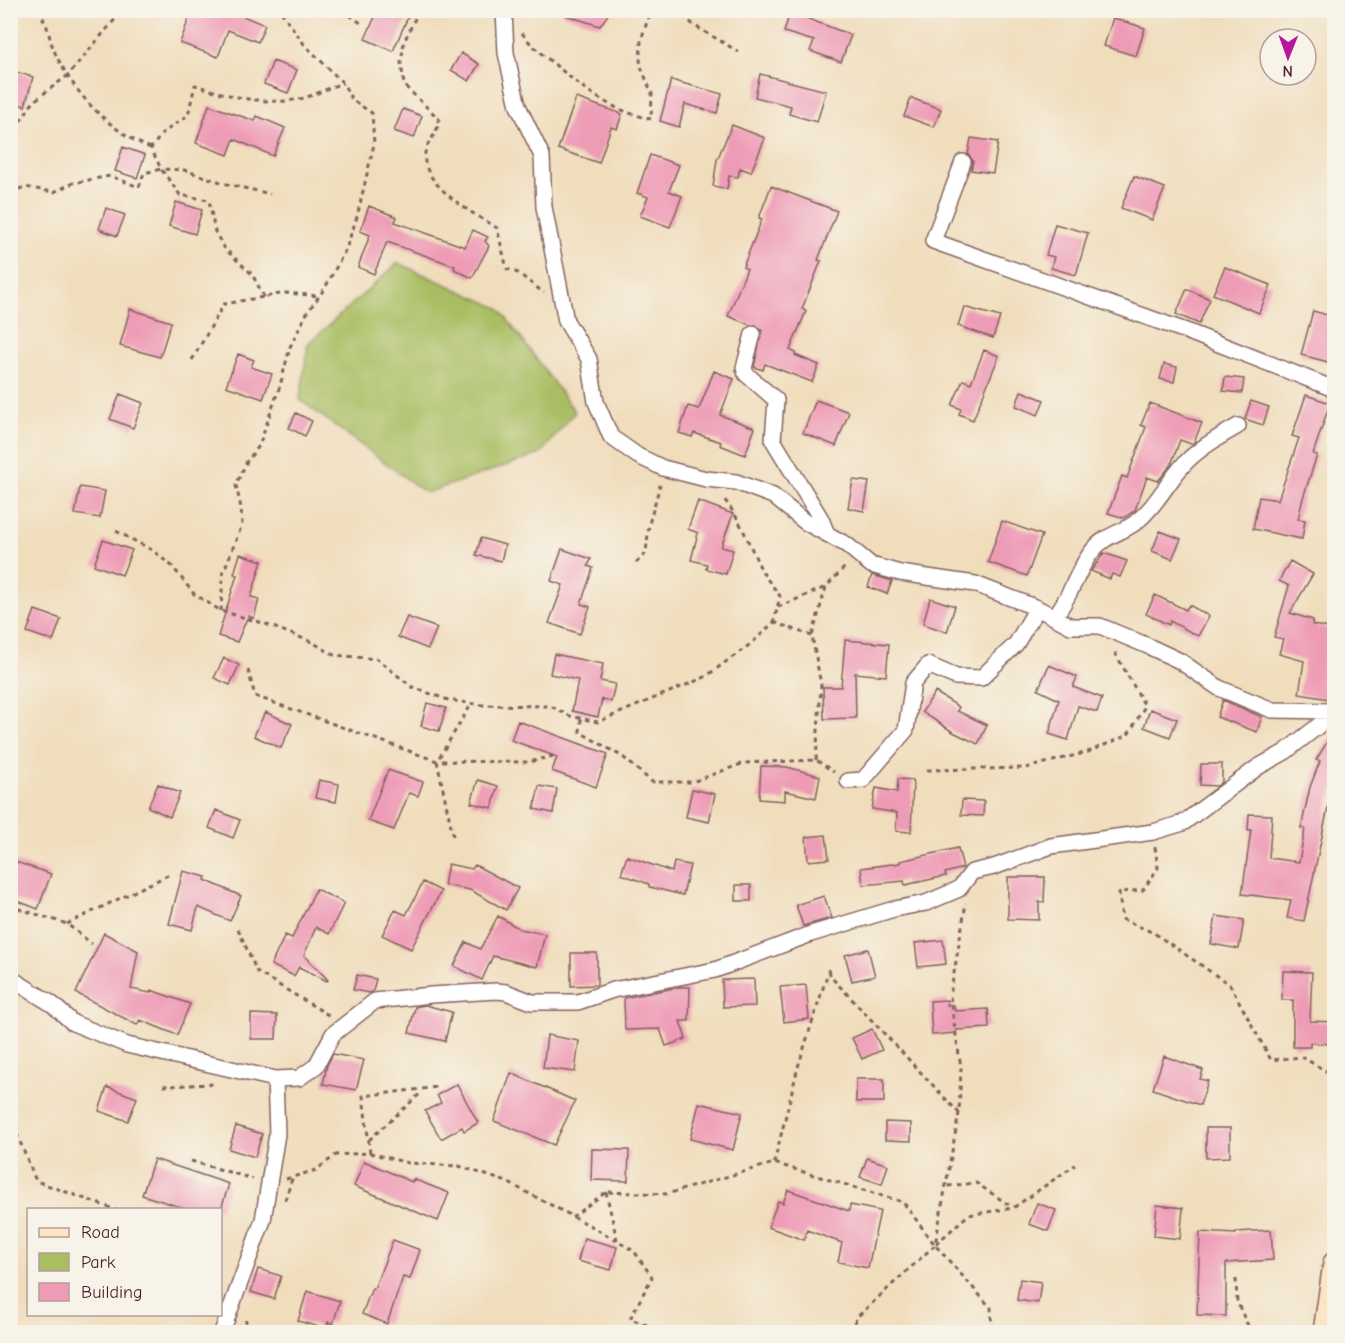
<svg xmlns="http://www.w3.org/2000/svg" width="1345" height="1343" viewBox="0 0 1345 1343" font-family="'Comic Neue',sans-serif">
	<style>
		.green { fill: #a9be62; stroke: #7a6e46; stroke-width: 1.5 }
		.building { fill: #ee9bb6 }
		.lines { fill: none; stroke-linecap: round; stroke-linejoin: round }
		.street-casing { stroke: #84625e; stroke-width: 18 }
		.secondary-casing { stroke: #84625e; stroke-width: 24 }
		.path { stroke: #84625e; stroke-width: 3; stroke-dasharray: 4.5 4.5; stroke-linecap: butt }
		.street { stroke: #fff; stroke-width: 15 }
		.secondary { stroke: #fce5c4; stroke-width: 21 }
	</style>
	<rect width="100%" height="100%" fill="#f7f3e8"/>
	<filter id="ink" filterUnits="userSpaceOnUse"><feTurbulence type="fractalNoise" baseFrequency=".0167" numOctaves="2"/><feDisplacementMap in="SourceGraphic" scale="12" xChannelSelector="R" yChannelSelector="G"/><feConvolveMatrix kernelMatrix="1 2 1 2 8 2 1 2 1" color-interpolation-filters="sRGB"/></filter>
	<filter id="wash" filterUnits="userSpaceOnUse"><feTurbulence type="fractalNoise" baseFrequency=".008" numOctaves="4" result="noise"/><feDisplacementMap in="SourceGraphic" scale="24" xChannelSelector="R" yChannelSelector="G"/><feGaussianBlur stdDeviation="1.35" result="paint"/><feColorMatrix in="noise" values="0 0 0 0 0 0 0 0 0 0 0 0 0 0 0 0 0 1.4 0 .05"/><feComposite in="paint" operator="in"/></filter>
	<g filter="url(#wash)">
		<rect width="100%" height="100%" fill="#f0ddbc"/>
		<path class="green" d="M398,263L499,308L575,412L540,454L426,493L300,400L308,344Z"/>
		<g id="blocks">
			<path class="building" d="M192,10H228L265,25L258,42L228,30L218,57L180,43Z
				M378,10H411L393,51L365,39Z
				M563,10H611L600,26L562,14Z
				M790,12L851,35L841,62L810,51L814,41L784,32Z
				M1113,18L1145,28L1136,56L1104,46Z
				M461,53L479,64L469,81L451,70Z
				M273,61L297,70L288,93L264,84Z
				M10,70L33,77L25,106L10,102Z
				M760,74L826,91L817,122L789,114L791,106L755,97Z
				M671,80L722,94L717,113L685,104L679,127L660,121Z
				M576,98L622,114L617,129L611,127L599,163L558,149Z
				M911,98L941,109L934,127L904,116Z
				M209,105L255,121L257,116L285,128L273,156L234,139L228,155L196,143Z
				M403,109L422,116L414,138L394,131Z
				M732,125L765,138L751,172L740,168L738,177L729,176L727,189L713,186L717,160Z
				M971,138L998,142L993,173L971,170L973,161L968,154Z
				M123,147L145,155L137,178L115,171Z
				M650,155L679,165L669,191L682,196L670,227L640,216L648,197L637,193Z
				M1134,176L1165,188L1152,220L1121,208Z
				M771,186L837,211L818,260L821,261L802,309L806,311L790,350L796,353L795,355L819,365L812,382L765,364L763,370L754,367L762,331L756,325H750L728,316L747,269L743,267L762,219L759,218Z
				M176,202L202,210L195,234L169,226Z
				M369,206L397,217L395,222L465,247L473,230L488,237L485,241L489,246L472,278L454,269L455,266L387,242L374,274L358,267L370,235L360,231Z
				M106,208L125,215L117,236L99,229Z
				M1055,224L1088,233L1076,275L1051,268L1054,257L1046,255Z
				M1225,267L1271,285L1259,313L1213,294Z
				M1187,289L1210,299L1199,324L1176,314Z
				M964,307L1000,317L993,338L958,326Z
				M130,309L171,322L160,357L120,346Z
				M1313,311L1335,317V355L1332,363L1301,355Z
				M984,350L999,356L973,420L959,414L961,409L952,405L963,380L971,383Z
				M238,354L254,360L251,367L272,374L263,399L226,386Z
				M1164,364L1177,367L1174,382L1160,379Z
				M714,371L734,379L720,415L755,428L745,455L720,445L721,442L694,433L692,437L679,433L688,406L699,409Z
				M1225,377L1244,379L1242,393L1223,391Z
				M1021,391L1044,400L1038,415L1016,406Z
				M120,394L143,403L133,428L110,419Z
				M1306,395L1330,403L1313,454L1317,455L1303,498L1298,519L1305,520L1302,539L1253,529L1259,497L1278,500L1299,438L1292,436Z
				M816,400L849,412L836,446L803,433Z
				M1251,401L1269,407L1263,425L1245,419Z
				M1150,403L1202,423L1194,442L1191,444L1180,440L1171,465L1158,481L1147,477L1135,510L1124,518L1108,513L1122,476L1127,478L1146,427L1141,425Z
				M296,413L312,421L305,436L289,428Z
				M853,480L869,482L864,511L848,508Z
				M80,487L105,491L100,518L75,514Z
				M698,501L733,514L721,547L733,550L726,574L706,569L707,564L691,560L698,533L688,529Z
				M1002,521L1042,535L1027,576L988,562Z
				M1160,531L1181,539L1172,559L1152,551Z
				M481,538L505,545L501,561L476,555Z
				M103,540L132,550L122,575L94,565Z
				M562,549L591,559L588,566L593,568L581,604L590,607L580,634L549,623L563,585L551,581Z
				M1104,553L1127,561L1120,577L1112,574L1110,579L1091,571Z
				M240,554L262,561L251,597L259,599L254,618L248,616L237,642L218,636L237,575L234,574Z
				M1290,561L1313,574L1290,613L1313,620L1312,625L1335,629V700L1299,694L1304,661L1279,654L1283,639L1274,637L1289,586L1279,581Z
				M872,575L892,581L887,594L868,587Z
				M1155,595L1186,610L1189,605L1209,616L1198,636L1170,621L1169,625L1146,614Z
				M930,598L955,606L947,632L923,624Z
				M35,610L61,619L53,641L27,632Z
				M407,617L437,628L428,649L398,637Z
				M845,640L889,644L886,676L855,673L856,718L824,719L823,687H841Z
				M554,654L603,664L600,681L615,684L611,702L602,699L598,717L572,711L578,680L550,674Z
				M224,658L239,665L230,685L214,678Z
				M1049,665L1077,677L1073,687L1102,698L1097,712L1078,706L1068,740L1049,734L1059,700L1038,690Z
				M935,692L959,707L957,711L987,725L978,744L953,732L922,712Z
				M1223,700L1262,717L1257,732L1217,717Z
				M427,703L446,708L439,731L421,726Z
				M1150,709L1177,719L1170,737L1144,727Z
				M265,712L292,724L281,748L254,736Z
				M518,721L608,754L596,787L552,771L557,757L511,740Z
				M1335,729V787L1330,798L1304,921L1287,918L1291,900L1242,894L1251,830H1248L1249,814L1272,815L1269,858L1299,862L1305,829L1301,828L1310,787L1320,761L1316,760Z
				M1201,764H1222V782L1217,786L1200,785Z
				M761,766L787,767L820,776L816,798L785,791V801L759,799Z
				M388,770L423,782L418,796L409,793L394,830L368,821Z
				M898,779L913,780L911,832L896,831L897,813L872,809L876,788L897,792Z
				M319,780L339,784L336,802L315,798Z
				M478,780L498,786L492,808L471,803Z
				M158,784L180,793L170,817L148,807Z
				M539,786L557,789L553,813L534,809Z
				M692,789L715,794L709,822L686,817Z
				M962,800L984,801L983,816L961,815Z
				M216,810L240,820L233,838L209,828Z
				M826,835L829,859L808,861L806,837Z
				M958,848L963,868L945,873L946,876L905,885L904,881L863,885L861,868L900,863V861Z
				M627,856L672,872L674,862L690,865L683,895L649,887V884L621,874Z
				M10,860L51,874L38,909L10,898Z
				M448,864L472,869L475,865L518,888L506,910L470,890L444,885Z
				M183,871L206,877L205,880L241,896L230,921L198,907L192,930L169,924Z
				M1008,877H1045L1044,902H1039V920L1008,919Z
				M423,882L441,891L411,949L382,935L395,910L406,915Z
				M736,885H751V901H736Z
				M316,889L344,903L329,934L316,927L304,955L328,980L327,981L299,967L294,976L271,965L285,935L292,938Z
				M824,896L832,918L803,926L796,905Z
				M498,916L520,929L545,934L537,967L493,956L482,980L454,966L466,942L480,949Z
				M1216,916L1244,920L1239,949L1211,944Z
				M104,933L138,951L131,989L150,993L151,990L190,1004L177,1035L140,1020L137,1025L76,993Z
				M943,940L946,964L918,967L915,943Z
				M868,949L875,976L852,981L845,955Z
				M571,953H597V985L571,986Z
				M1283,971L1312,972L1310,1021L1335,1022V1044L1310,1043V1047H1293V1000H1282Z
				M357,975L376,979L373,991L369,993L353,990Z
				M754,979L755,1006L723,1007L722,980Z
				M806,985L809,1019L784,1022L780,987Z
				M679,987H690L689,1021H680L686,1039L666,1046L660,1029L625,1030L624,998Z
				M947,1000V1005H954L955,1011L988,1009L989,1028L956,1030V1033L932,1035L930,1001Z
				M425,1005L452,1012L445,1041L409,1033L415,1007Z
				M251,1014L277,1015L276,1039H251Z
				M872,1029L882,1050L862,1059L852,1038Z
				M547,1035L579,1041L575,1072L543,1068Z
				M333,1054L364,1060L356,1090L323,1084L327,1065Z
				M1164,1056L1203,1070L1200,1079L1208,1081L1200,1105L1153,1089Z
				M511,1073L575,1101L554,1145L494,1121Z
				M856,1079H884V1102H856Z
				M457,1084L478,1123L464,1131L462,1127L441,1139L425,1111L441,1103L437,1095Z
				M107,1087L137,1098L128,1121L99,1111Z
				M699,1103L742,1113L733,1150L690,1139Z
				M885,1122L911,1123V1141L885,1140Z
				M236,1126L262,1134L255,1157L229,1149Z
				M1206,1128H1230V1157L1206,1158Z
				M592,1149L629,1150L628,1181L591,1180Z
				M867,1158L888,1165L882,1184L860,1177Z
				M154,1159L229,1184L221,1209H187L142,1195Z
				M364,1161L412,1182L413,1179L449,1193L438,1221L354,1186Z
				M788,1190L849,1211L850,1205L880,1211L868,1268L838,1262L842,1243L807,1230L804,1240L768,1227L778,1201L783,1203Z
				M1037,1203L1056,1210L1048,1231L1029,1224Z
				M1157,1205L1183,1208L1180,1239L1154,1236Z
				M1271,1230L1273,1260L1226,1263V1316L1197,1315L1200,1232L1236,1234V1232Z
				M584,1238L617,1247L611,1270L578,1261Z
				M393,1240L420,1250L410,1279L403,1277L387,1324L362,1314L372,1288L374,1289Z
				M258,1269L281,1276L274,1299L251,1292Z
				M1020,1279L1041,1282L1038,1303L1017,1300Z
				M307,1291L340,1301L333,1324L328,1322L326,1329L298,1321Z"/>
		</g>
	</g>
	<g filter="url(#ink)">
		<use href="#blocks" fill-opacity="0" stroke="#84625e" stroke-width="1.5"/>
		<g class="lines">
			<defs>
				<path id="street" d="M504,10L506,53L518,106L542,156L544,207L566,321L589,359L596,402L611,437L638,456L663,468L706,479L736,482L773,496L805,522L847,545L871,565L900,573L975,584L1037,608L1071,626H1100L1148,646L1180,661L1219,688L1272,710L1334,711
					M963,162L933,241L1186,331L1334,389
					M753,334L744,368L746,374L776,400L773,440L821,519L827,534
					M1054,617C1072,596 1077,569 1093,550C1104,536 1121,533 1135,523C1154,508 1164,488 1179,470C1194,451 1217,438 1238,426
					M848,781L863,780L906,730L913,683L928,665L956,677L981,678L1016,644L1037,608
					M10,978L52,1004L73,1023L127,1045L275,1079L299,1078L316,1066L333,1034L375,1001L431,995L496,991L506,992L532,1002H578L613,990L715,970L811,934L894,909L926,903L959,889L972,872L994,867L1051,846L1153,832L1183,823L1258,767L1285,752L1322,723L1334,719
					M222,1332L263,1220L277,1134L275,1079"/>
				<path id="secondary" d="M1324,1332L1334,1263"/>
			</defs>
			<use href="#street" class="street-casing"/>
			<use href="#secondary" class="secondary-casing"/>
			<path class="path" d="M37,10C50,26 47,32 53,48C70,89 109,132 151,148
				M342,10L361,23
				M419,10L404,42L401,63L404,85L439,119C437,136 431,136 426,149C415,182 474,214 497,228L507,269L518,273L544,293
				M676,10L695,26L739,52
				M522,33C532,47 546,57 559,68C590,94 611,110 651,119L652,94L640,64L641,40L651,10
				M10,136L34,101L67,76L123,10
				M10,192L25,187L54,192L73,183L110,176L139,187L144,173L161,169L184,170L227,184L270,194
				M264,297L252,274L225,249L215,232L209,200L180,195L161,169L151,148L163,133L188,115L195,85C229,96 268,107 304,98C317,94 330,87 343,83
				M192,360L224,304L286,293L320,296
				M116,531L152,550L172,566L194,594L221,611L263,623L312,642L334,655L377,659L412,687L448,700L482,705L550,706L570,716L598,722L705,677L752,643L774,622L780,596C774,587 765,578 761,569C749,545 741,519 723,498
				M636,563L646,553L649,524L660,485
				M778,607L826,587
				M221,611L223,573L242,525L241,508L236,485L247,461L259,446L280,386L290,347L307,313L325,288L346,249L357,217L374,144L372,113L352,100L343,83L304,44L280,10
				M774,622L812,636
				M248,670L255,696L437,761L529,762L553,756
				M581,719L580,732L623,757L652,782H692L744,763L816,760L834,772
				M816,760L821,685L812,636L826,587L846,566
				M927,770L1026,768L1088,752L1128,735L1145,706L1114,651
				M453,836L437,761L472,703
				M1155,847L1158,868L1143,890L1119,892L1122,919L1154,933L1230,985L1271,1060L1302,1057L1333,1075L1334,1099
				M10,906L67,924L92,944
				M67,924L168,875
				M238,929L257,972L330,1016
				M829,971L831,977L959,1113
				M163,1086L215,1084
				M10,1117L36,1181L116,1210
				M369,1140L422,1092
				M370,1153L363,1096L438,1087
				M191,1161L253,1179
				M774,1163L798,1067L829,969
				M286,1179L316,1170L336,1155L370,1153L408,1163L459,1166L507,1182L593,1227L634,1251L652,1277L630,1319L648,1325V1332
				M948,1186L976,1183L1012,1207
				M606,1192L617,1240
				M285,1200L293,1176
				M572,1217L606,1192L667,1194L774,1163L903,1202L935,1245L991,1308L992,1332
				M936,1244L968,1215L1013,1208L1075,1165
				M1236,1279L1237,1302L1250,1330L1269,1332
				M245,1332L246,1320
				M308,1332L310,1329
				M853,1332L856,1318L935,1245L959,1113L961,1068L950,996L966,903"/>
			<use href="#street" class="street"/>
			<use href="#secondary" class="secondary"/>
		</g>
	</g>
	<rect width="1345" height="1343" fill="none" stroke="#f7f3e8" stroke-width="36"/>
	<rect x="27" y="1208" width="195" height="108" fill="#f7f3e8" stroke="#b29e9c" stroke-width="1.5"/>
	<rect x="39" y="1228" width="30" height="9" fill="#fce5c4" stroke="#b29e9c" stroke-width="1.5"/>
	<text x="81" y="1238" font-size="18" fill="#4a1f2b">Road</text>
	<rect x="39" y="1253" width="30" height="18" fill="#a9be62" stroke="#b29e9c" stroke-width="1.5"/>
	<text x="81" y="1268" font-size="18" fill="#4a1f2b">Park</text>
	<rect x="39" y="1283" width="30" height="18" fill="#ee9bb6" stroke="#b29e9c" stroke-width="1.5"/>
	<text x="81" y="1298" font-size="18" fill="#4a1f2b">Building</text>
	<g transform="translate(1288 57) rotate(181)"><circle r="28" fill="#f7f3e8" stroke="#b29e9c" stroke-width="1.5"/>
	<path d="M0-4.5L10 22L0 15L-10 22Z" fill="#b5179e"/>
	<text y="-9" font-size="16" font-weight="bold" text-anchor="middle" fill="#4a1f2b">N</text>
	</g>
</svg>
